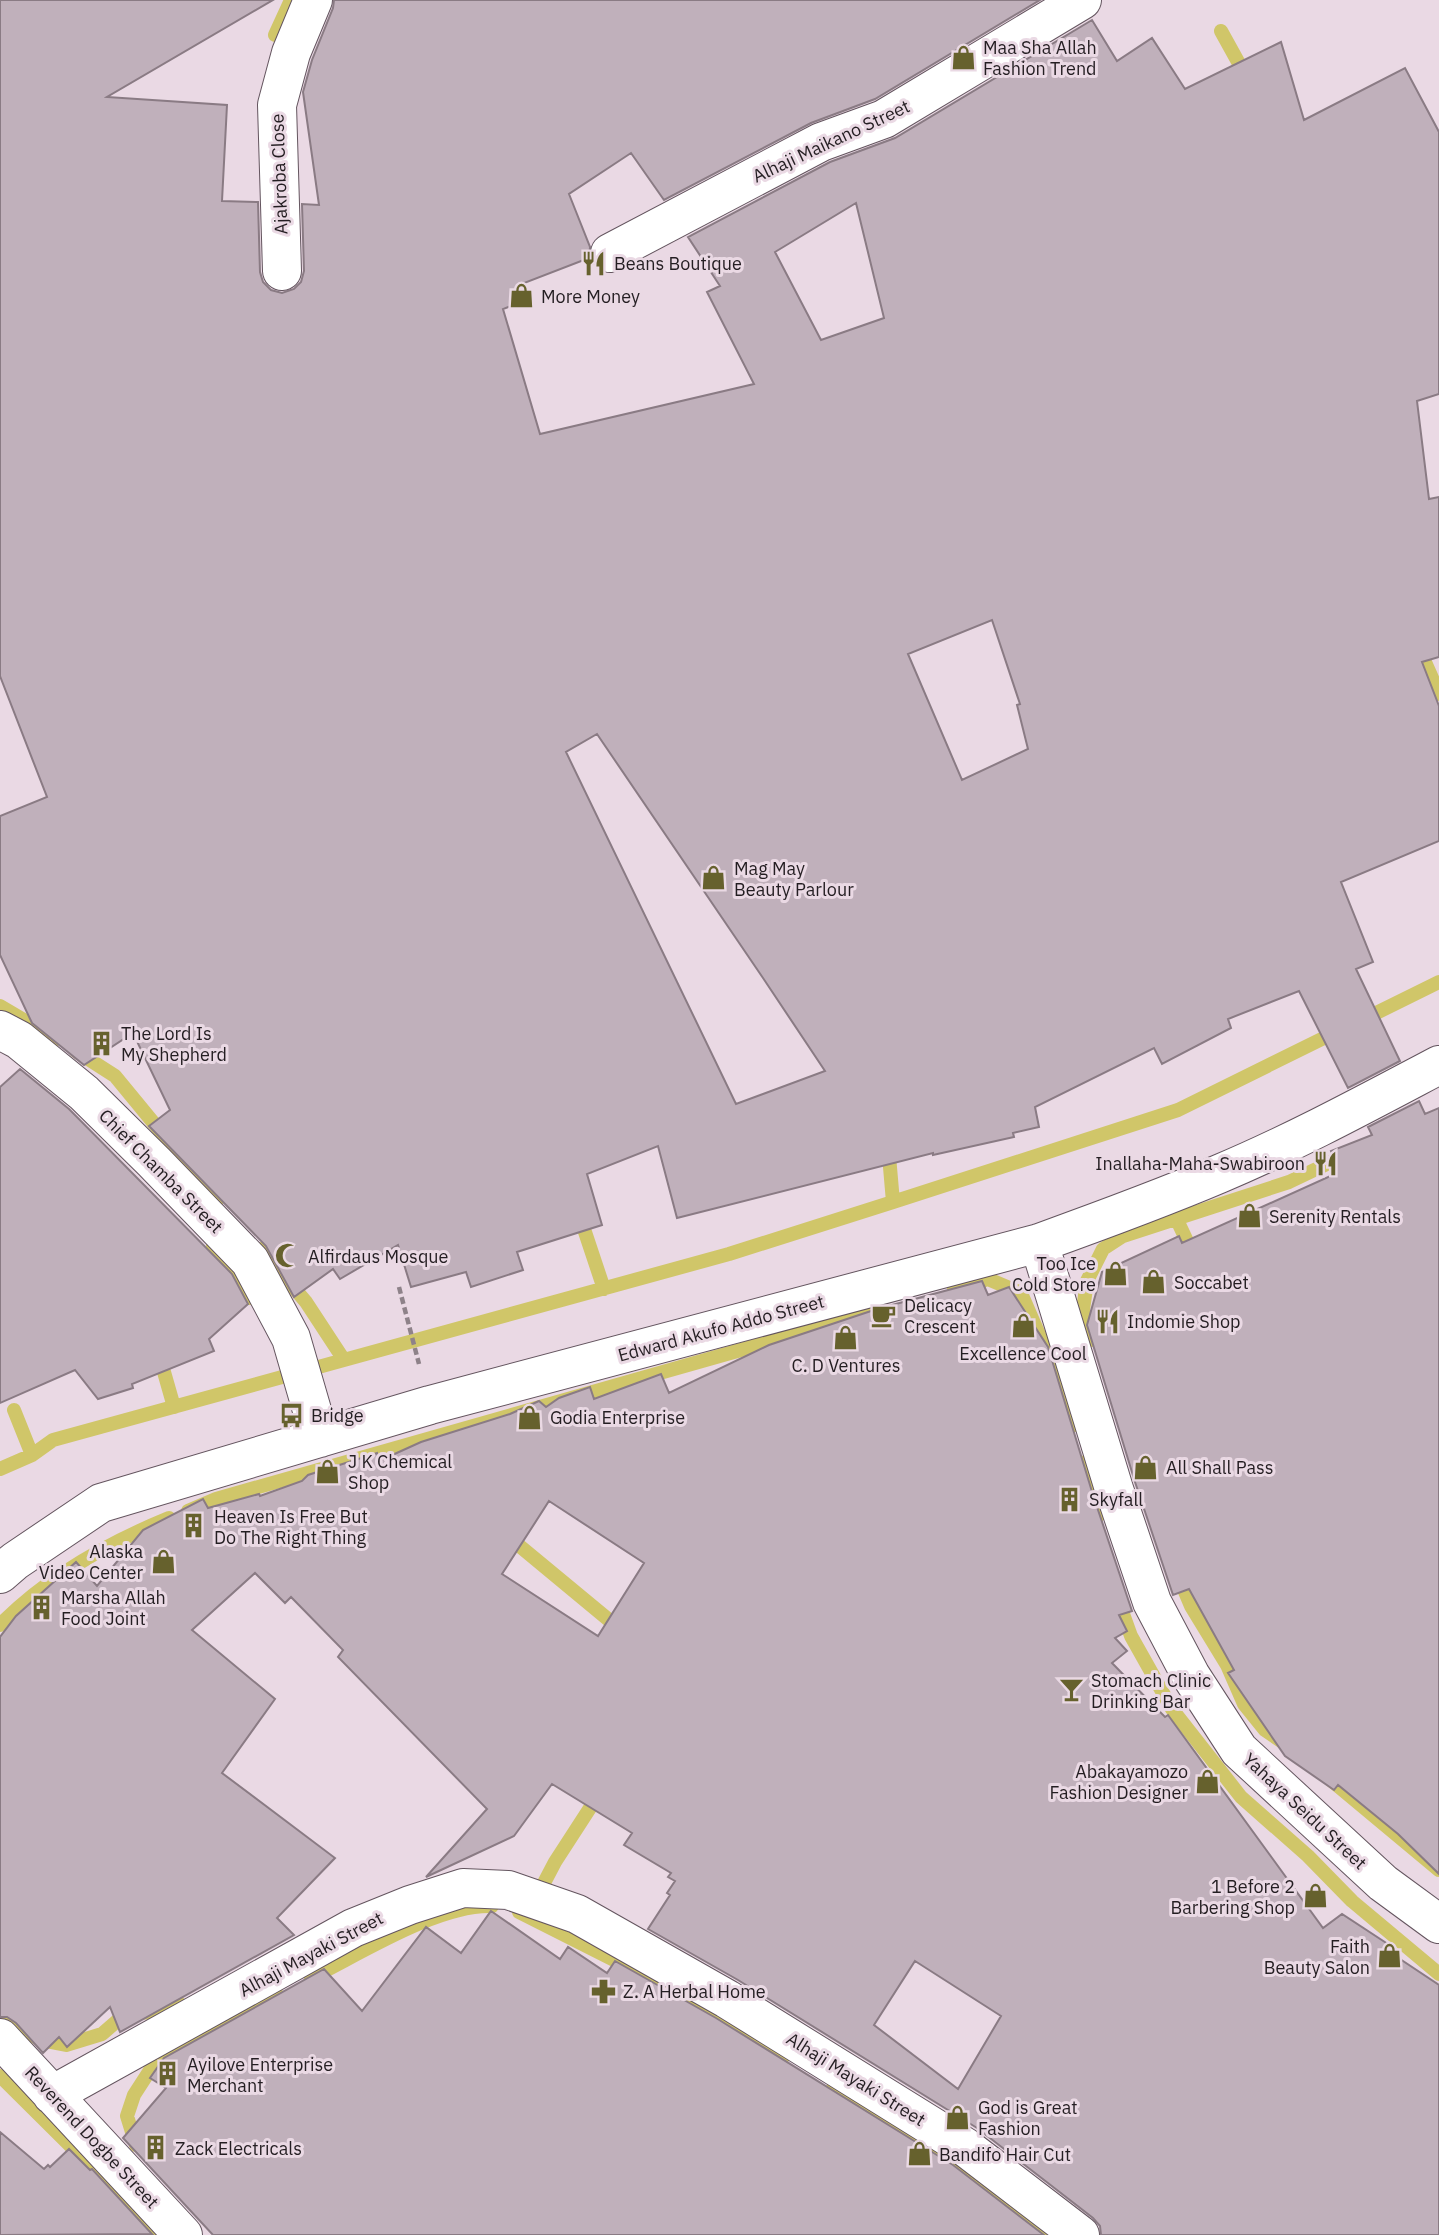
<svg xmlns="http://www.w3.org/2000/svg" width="1439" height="2235" viewBox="0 0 1439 2235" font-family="'IBM Plex Sans',sans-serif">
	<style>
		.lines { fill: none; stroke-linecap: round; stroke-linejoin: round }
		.stream { stroke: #d0c669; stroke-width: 14 }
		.building { fill: #c0b0bb; stroke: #8a7b84; stroke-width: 2; fill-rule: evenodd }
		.street-casing { stroke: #64555f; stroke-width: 40 }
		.path { stroke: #8e8289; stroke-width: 4.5; stroke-dasharray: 7 3.5; stroke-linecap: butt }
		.street { stroke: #fff; stroke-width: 38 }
		.labels { text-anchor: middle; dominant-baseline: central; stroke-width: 6; stroke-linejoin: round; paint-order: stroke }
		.poi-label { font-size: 18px; fill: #241e22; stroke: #ead9e4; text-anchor: start }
		.street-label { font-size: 18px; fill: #241e22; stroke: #ead9e4 }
	</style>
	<rect width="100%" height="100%" fill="#ead9e4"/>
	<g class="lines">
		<path class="stream" d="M1221,31L1247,78
			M275,35L291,0
			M1417,644L1439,694
			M0,1006L56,1039
			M1362,1020L1439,982
			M76,1051L115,1076L217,1200
			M888,1144L893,1202
			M579,1214L604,1289
			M1177,1220L1194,1256
			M213,1246L249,1298
			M261,1249L306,1302L344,1360
			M954,1289L988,1279L1021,1293L1060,1383L1075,1425
			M1093,1340L1083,1310L1087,1281L1103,1249L1123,1236L1289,1182L1352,1152
			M164,1372L174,1407
			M14,1410L32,1455
			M1087,1461L1097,1517
			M0,1469L32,1455L53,1440L729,1254L893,1202L1178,1110L1340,1030
			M188,1511L216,1499L871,1313
			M505,1534L621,1630
			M1177,1573L1191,1606L1227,1665L1244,1704L1265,1730L1284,1743
			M1117,1597L1131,1636L1172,1709L1241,1797L1308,1856L1352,1901L1439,1974
			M0,1625C46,1578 108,1543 169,1518
			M1325,1775L1439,1870
			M544,1883L555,1862L601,1791
			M519,1912L630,1968L784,2056
			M311,1978C360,1954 438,1904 492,1906
			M0,2013L40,2040L66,2045L102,2034L125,2014L165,2011L180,2004
			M0,2076L126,2201L157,2235
			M833,2088L975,2178L1044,2235
			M136,2145L127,2116L134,2095L156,2061L203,2033L278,1996"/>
	</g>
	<path class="building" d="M0,0H273L107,97L227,105L222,201L258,202L260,272L263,282L271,290L282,293L294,289L301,282L304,271L302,204L319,205L303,92L312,60L333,8L334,0H1040L875,99L811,123L664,200L631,153L569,194L590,247L589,258L524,283L530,299L503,309L540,434L754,384L707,292L720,286L688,237L830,162L895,138L1092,20L1117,61L1152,38L1185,89L1281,42L1304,120L1405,68L1439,132V394L1417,401L1429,499L1439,497V657L1422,662L1439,706V841L1341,882L1373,962L1356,969L1400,1061L1348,1088L1299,991L1228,1019L1231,1028L1162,1064L1154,1048L1035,1107L1039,1127L1013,1133L1014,1137L933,1155V1153L677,1218L658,1146L587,1174L602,1225L517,1252L523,1270L471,1287L466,1272L411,1287L398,1245L340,1279L333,1269L294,1297L266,1246L149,1126L170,1110L133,1033L84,1065L32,1023L0,955V816L47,797L0,676ZM856,203L884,318L821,340L775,252ZM992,620L1020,704L1017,705L1028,749L962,780L908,654ZM597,734L763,978L825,1071L736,1104L566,752Z
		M20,1069L69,1109L232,1274L248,1304L209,1339L214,1351L132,1384L133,1388L98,1399L75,1370L0,1403V1087Z
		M1419,1101L1425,1114L1439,1108V1874L1398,1834L1338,1785L1334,1790L1285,1756L1228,1673L1234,1670L1189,1589L1173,1595L1135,1482L1087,1325L1102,1272L1179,1236L1182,1243L1335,1174L1331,1164L1335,1161L1331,1151L1372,1135L1368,1127Z
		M982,1281L988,1295L1009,1287L1048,1347L1093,1495L1132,1611L1119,1615L1127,1631L1115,1638L1127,1651L1112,1663L1165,1717L1168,1715L1323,1928L1342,1914L1400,1952L1397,1957L1439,1985V2235H1101L1100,2226L1093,2218L977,2128L738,1980L648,1929L670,1895L667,1893L675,1881L668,1877L671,1873L624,1845L632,1833L552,1784L514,1836L426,1877L487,1809L338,1657L343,1650L291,1597L285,1603L255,1573L192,1630L275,1699L222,1773L335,1858L277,1918L294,1935L120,2032L110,2007L67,2047L59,2037L43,2053L16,2023L7,2017H0V1637L16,1616L76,1562L97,1586L143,1530L203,1499L208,1508L259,1494L260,1496L302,1481L308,1475L377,1453L379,1461L421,1442L510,1414L539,1401L546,1407L559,1398L590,1387L594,1399L661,1374L669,1393L769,1345L877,1309ZM549,1501L644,1563L598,1636L502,1574ZM915,1961L1001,2016L958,2089L874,2025Z
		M491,1911L560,1959L568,1947L607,1973L615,1961L716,2018L953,2165L1044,2235H213L123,2138L166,2088L150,2078L164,2058L324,1969L362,2011L426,1927L461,1953Z
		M0,2132L44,2169L48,2165L50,2167L69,2149L90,2170L92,2169L152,2234L0,2235Z"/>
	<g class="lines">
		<defs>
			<path id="street" d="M610,253L821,142L884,119L1082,0
				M282,271L277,105L291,53L313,0
				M0,1030L19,1040L84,1093L154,1162L250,1261L291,1338L320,1438
				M1039,1243L1114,1489L1152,1602L1191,1676L1239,1750L1383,1883L1439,1924
				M0,1574L15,1561L101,1503L430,1405L1039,1243C1100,1221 1160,1199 1219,1174C1295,1142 1367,1103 1439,1065
				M0,2038L183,2235
				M52,2095L353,1928L410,1905L463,1888L508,1890L577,1914L727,1999L965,2147L1080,2235"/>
		</defs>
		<use href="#street" class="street-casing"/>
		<path class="path" d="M399,1287L419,1364"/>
		<use href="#street" class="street"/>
	</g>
	<defs>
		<symbol id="shop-bare" viewBox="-9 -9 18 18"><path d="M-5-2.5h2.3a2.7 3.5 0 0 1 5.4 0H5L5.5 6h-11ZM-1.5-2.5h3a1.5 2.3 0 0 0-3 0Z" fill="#66612d" stroke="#ead9e4" stroke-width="2.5" paint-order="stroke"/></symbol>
		<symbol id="restaurant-bare" viewBox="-9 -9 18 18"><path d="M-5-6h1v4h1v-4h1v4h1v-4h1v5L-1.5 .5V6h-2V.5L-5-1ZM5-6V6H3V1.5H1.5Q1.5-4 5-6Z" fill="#66612d" stroke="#ead9e4" stroke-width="2.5" paint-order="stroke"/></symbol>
		<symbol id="building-bare" viewBox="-9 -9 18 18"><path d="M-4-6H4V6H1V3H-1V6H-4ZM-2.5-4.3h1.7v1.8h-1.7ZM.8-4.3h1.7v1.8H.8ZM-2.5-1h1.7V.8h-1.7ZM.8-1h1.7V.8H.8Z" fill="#66612d" stroke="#ead9e4" stroke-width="2.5" paint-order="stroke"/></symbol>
		<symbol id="mosque-bare" viewBox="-9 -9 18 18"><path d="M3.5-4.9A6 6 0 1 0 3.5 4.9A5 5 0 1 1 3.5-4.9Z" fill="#66612d" stroke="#ead9e4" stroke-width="2.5" paint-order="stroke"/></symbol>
		<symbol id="cafe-bare" viewBox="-9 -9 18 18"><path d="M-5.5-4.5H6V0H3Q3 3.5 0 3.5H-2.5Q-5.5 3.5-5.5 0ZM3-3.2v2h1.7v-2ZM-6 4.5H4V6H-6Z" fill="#66612d" stroke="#ead9e4" stroke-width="2.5" paint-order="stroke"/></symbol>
		<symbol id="bus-bare" viewBox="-9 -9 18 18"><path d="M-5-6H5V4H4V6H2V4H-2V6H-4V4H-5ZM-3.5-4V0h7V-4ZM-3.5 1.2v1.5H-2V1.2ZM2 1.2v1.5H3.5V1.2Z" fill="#66612d" stroke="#ead9e4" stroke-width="2.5" paint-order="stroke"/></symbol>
		<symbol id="bar-bare" viewBox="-9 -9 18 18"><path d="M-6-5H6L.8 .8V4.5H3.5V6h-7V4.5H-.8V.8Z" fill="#66612d" stroke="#ead9e4" stroke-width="2.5" paint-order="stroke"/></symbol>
		<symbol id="pharmacy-bare" viewBox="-9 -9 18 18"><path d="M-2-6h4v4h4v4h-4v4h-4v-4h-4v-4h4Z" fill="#66612d" stroke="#ead9e4" stroke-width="2.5" paint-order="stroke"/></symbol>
	</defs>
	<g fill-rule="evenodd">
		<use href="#shop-bare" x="946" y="40" width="35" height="35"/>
		<use href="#restaurant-bare" x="576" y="246" width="35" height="35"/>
		<use href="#shop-bare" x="504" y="278" width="35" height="35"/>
		<use href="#shop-bare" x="696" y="860" width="35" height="35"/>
		<use href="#building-bare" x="84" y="1026" width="35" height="35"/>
		<use href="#restaurant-bare" x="1308" y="1146" width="35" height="35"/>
		<use href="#shop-bare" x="1232" y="1198" width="35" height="35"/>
		<use href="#mosque-bare" x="270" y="1238" width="35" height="35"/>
		<use href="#shop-bare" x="1098" y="1256" width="35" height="35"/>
		<use href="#shop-bare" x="1136" y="1264" width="35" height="35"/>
		<use href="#cafe-bare" x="866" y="1298" width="35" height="35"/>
		<use href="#restaurant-bare" x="1090" y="1304" width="35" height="35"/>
		<use href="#shop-bare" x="1006" y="1308" width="35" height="35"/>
		<use href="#shop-bare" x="828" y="1320" width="35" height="35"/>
		<use href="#bus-bare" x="274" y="1398" width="35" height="35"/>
		<use href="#shop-bare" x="512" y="1400" width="35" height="35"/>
		<use href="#shop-bare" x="1128" y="1450" width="35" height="35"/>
		<use href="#shop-bare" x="310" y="1454" width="35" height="35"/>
		<use href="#building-bare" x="1052" y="1482" width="35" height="35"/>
		<use href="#building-bare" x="176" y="1508" width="35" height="35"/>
		<use href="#shop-bare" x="146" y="1544" width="35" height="35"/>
		<use href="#building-bare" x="24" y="1590" width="35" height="35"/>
		<use href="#bar-bare" x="1054" y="1672" width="35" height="35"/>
		<use href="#shop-bare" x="1190" y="1764" width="35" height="35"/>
		<use href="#shop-bare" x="1298" y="1878" width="35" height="35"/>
		<use href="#shop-bare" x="1372" y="1938" width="35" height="35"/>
		<use href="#pharmacy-bare" x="586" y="1974" width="35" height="35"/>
		<use href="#building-bare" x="150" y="2056" width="35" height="35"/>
		<use href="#shop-bare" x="940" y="2100" width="35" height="35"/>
		<use href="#building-bare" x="138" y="2130" width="35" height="35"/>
		<use href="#shop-bare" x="902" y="2136" width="35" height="35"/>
	</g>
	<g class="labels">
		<g class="poi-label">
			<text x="983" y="47">Maa Sha Allah<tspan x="983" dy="21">Fashion Trend</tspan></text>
			<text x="614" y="263">Beans Boutique</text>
			<text x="541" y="296">More Money</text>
			<text x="734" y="868">Mag May<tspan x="734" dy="21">Beauty Parlour</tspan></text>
			<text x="121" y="1033">The Lord Is<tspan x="121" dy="21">My Shepherd</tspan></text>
			<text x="1305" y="1163" text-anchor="end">Inallaha-Maha-Swabiroon</text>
			<text x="1269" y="1216">Serenity Rentals</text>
			<text x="308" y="1256">Alfirdaus Mosque</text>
			<text x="1096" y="1263" text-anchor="end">Too Ice<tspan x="1096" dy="21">Cold Store</tspan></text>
			<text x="1174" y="1282">Soccabet</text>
			<text x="904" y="1305">Delicacy<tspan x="904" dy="21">Crescent</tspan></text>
			<text x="1127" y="1321">Indomie Shop</text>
			<text x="1023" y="1353" text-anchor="middle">Excellence Cool</text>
			<text x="846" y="1365" text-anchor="middle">C. D Ventures</text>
			<text x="311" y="1415">Bridge</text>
			<text x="550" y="1417">Godia Enterprise</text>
			<text x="348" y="1461">J K Chemical<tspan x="348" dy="21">Shop</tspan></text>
			<text x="1166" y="1467">All Shall Pass</text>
			<text x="1089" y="1499">Skyfall</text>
			<text x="214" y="1516">Heaven Is Free But<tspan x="214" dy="21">Do The Right Thing</tspan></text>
			<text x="143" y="1551" text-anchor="end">Alaska<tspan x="143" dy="21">Video Center</tspan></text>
			<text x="61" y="1597">Marsha Allah<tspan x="61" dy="21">Food Joint</tspan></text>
			<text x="1091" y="1680">Stomach Clinic<tspan x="1091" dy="21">Drinking Bar</tspan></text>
			<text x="1188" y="1771" text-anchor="end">Abakayamozo<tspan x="1188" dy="21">Fashion Designer</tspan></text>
			<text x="1295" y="1886" text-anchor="end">1 Before 2<tspan x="1295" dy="21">Barbering Shop</tspan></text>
			<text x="1370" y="1946" text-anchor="end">Faith<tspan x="1370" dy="21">Beauty Salon</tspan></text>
			<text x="623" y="1991">Z. A Herbal Home</text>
			<text x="187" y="2064">Ayilove Enterprise<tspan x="187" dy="21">Merchant</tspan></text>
			<text x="978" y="2107">God is Great<tspan x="978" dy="21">Fashion</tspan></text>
			<text x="175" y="2148">Zack Electricals</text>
			<text x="939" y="2154">Bandifo Hair Cut</text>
		</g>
		<g class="street-label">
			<text transform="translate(831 141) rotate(-25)">Alhaji Maikano Street</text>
			<text transform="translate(279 174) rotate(-92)">Ajakroba Close</text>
			<text transform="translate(161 1171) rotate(45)">Chief Chamba Street</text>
			<text transform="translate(721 1328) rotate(-15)">Edward Akufo Addo Street</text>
			<text transform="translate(1305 1811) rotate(43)">Yahaya Seidu Street</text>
			<text transform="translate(311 1954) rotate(-28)">Alhaji Mayaki Street</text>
			<text transform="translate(856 2079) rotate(32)">Alhaji Mayaki Street</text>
			<text transform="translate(92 2137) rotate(47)">Reverend Dogbe Street</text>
		</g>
	</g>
</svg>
